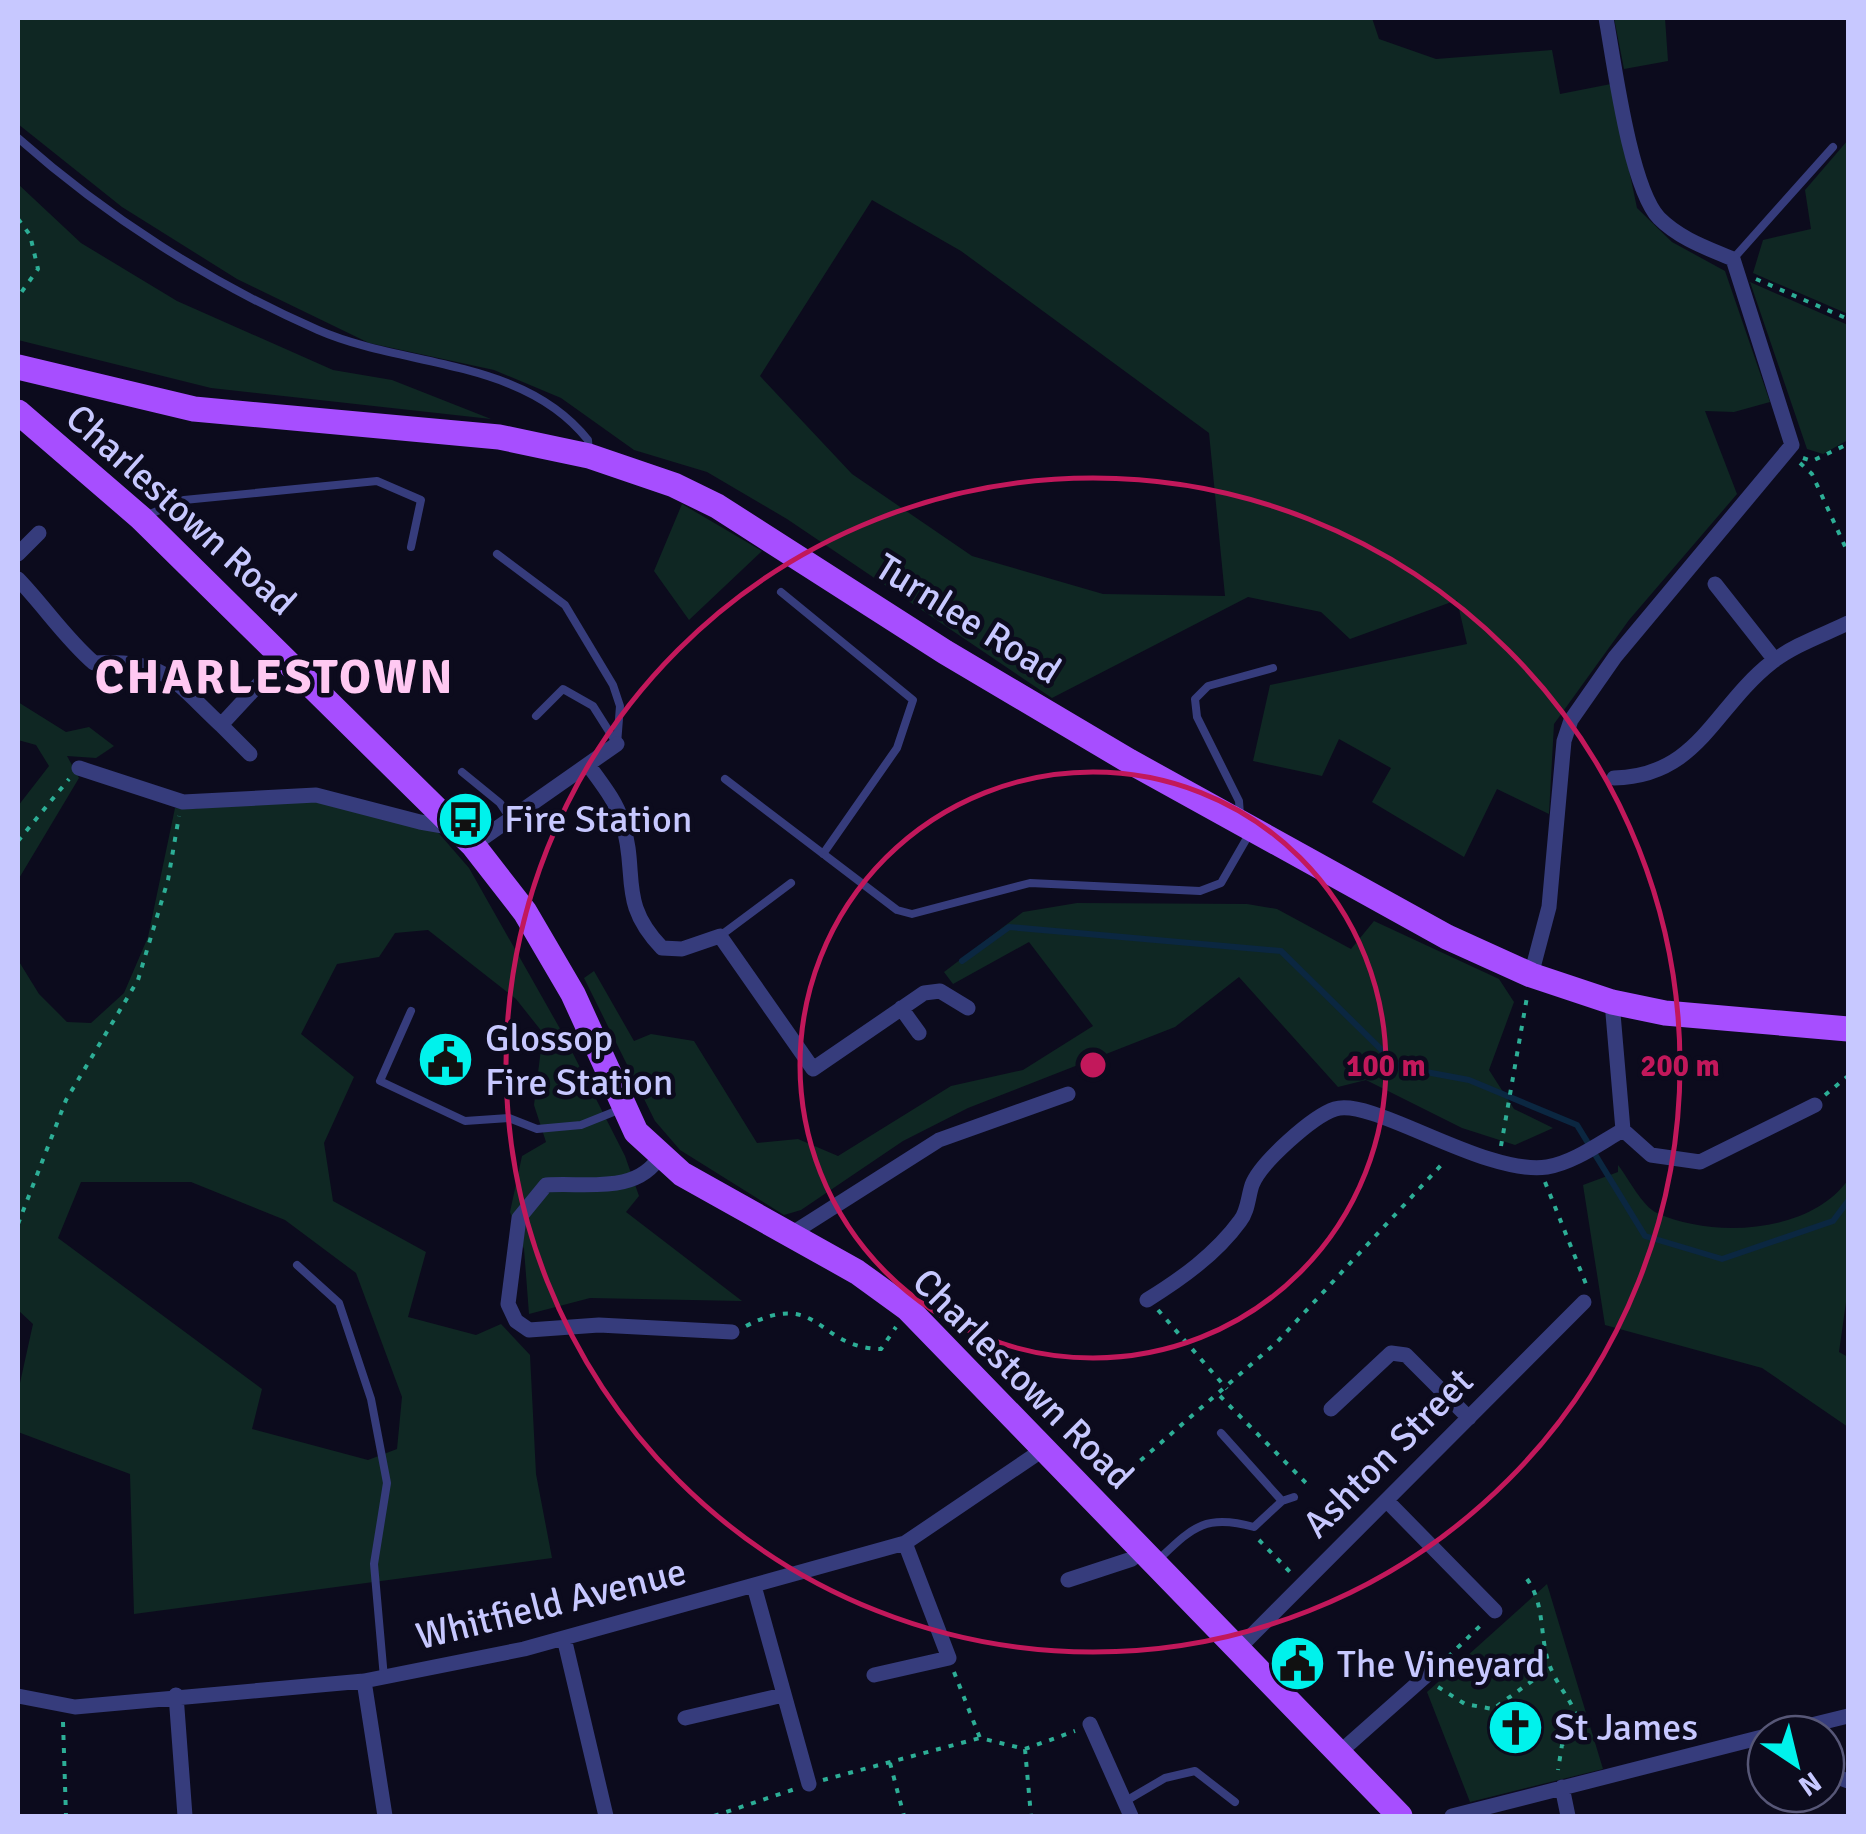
<svg xmlns="http://www.w3.org/2000/svg" width="1866" height="1834" viewBox="0 0 1866 1834" font-family="Signika,sans-serif">
	<style>
		.green { fill: #0f2723; fill-rule: evenodd }
		.lines { fill: none; stroke-linecap: round; stroke-linejoin: round }
		.stream { stroke: #0b2741; stroke-width: 6 }
		.path { stroke: #2dae96; stroke-width: 4; stroke-dasharray: 5 8; stroke-linecap: butt }
		.lane { stroke: #363c7c; stroke-width: 8 }
		.street { stroke: #363c7c; stroke-width: 15 }
		.primary { stroke: #a74eff; stroke-width: 25 }
		.ring { fill: none; stroke: #c2185b; stroke-width: 5 }
		.labels { text-anchor: middle; dominant-baseline: central; stroke-width: 9; stroke-linejoin: round; paint-order: stroke }
		.street-label { font-size: 38px; fill: #c7c8ff; stroke: #0c0b1d }
		.poi-label { font-size: 38px; fill: #c7c8ff; stroke: #0c0b1d; text-anchor: start }
		.district-label { font-size: 48px; font-weight: bold; letter-spacing: 2.5px; fill: #ffc9f2; stroke: #0c0b1d }
		.centre { fill: #c2185b; stroke: #0c0b1d; stroke-width: 5 }
		.ring-label { font-size: 30px; text-anchor: middle; font-weight: bold; fill: #c2185b; stroke: #0c0b1d; stroke-width: 9; stroke-linejoin: round; paint-order: stroke }
	</style>
	<rect width="100%" height="100%" fill="#0c0b1d"/>
	<path class="green" d="M18,18H1372L1379,39L1436,59L1552,50L1560,94L1611,84L1637,208L1672,242L1725,271L1770,402L1734,412L1705,411L1737,494L1629,620L1554,724L1549,814L1497,789L1464,857L1372,802L1391,768L1339,739L1322,776L1253,761L1270,685L1467,644L1457,600L1350,639L1321,612L1248,597L1052,698L787,519L707,472L634,450L561,398L494,370L369,343L237,279L122,207L18,124ZM872,200L961,251L1209,433L1225,596L1103,594L972,556L852,474L760,376Z
		M1614,18H1665L1668,61L1624,69Z
		M1848,140V314L1753,273L1763,240L1811,229L1805,190Z
		M18,184L81,243L177,301L333,370L392,380L491,419L211,388L18,340Z
		M1750,282L1848,325V440L1823,454L1807,449Z
		M682,504L762,551L689,620L654,571Z
		M18,702L66,732L89,727L114,746L96,758L67,756L79,778L18,880V806L49,766L36,745L18,740Z
		M211,802H325L436,830L469,868L563,1034L625,1156L639,1196L626,1212L742,1301L590,1298L529,1314L524,1249L510,1212L522,1156L546,1142L534,1105L543,1033L516,999L428,930L395,933L379,957L337,964L301,1034L354,1077L324,1143L333,1201L426,1252L408,1317L476,1335L501,1324L530,1355L536,1474L552,1558L134,1614L130,1474L18,1432V1392L33,1324L18,1310V960L39,994L67,1022L91,1023L124,993L148,937L175,808L196,809ZM81,1182H191L285,1220L356,1273L402,1397L397,1449L368,1460L252,1429L262,1389L58,1238Z
		M1077,903L1247,904L1277,909L1351,949L1374,921L1499,979L1514,1002L1489,1070L1514,1109L1553,1128L1515,1145L1462,1128L1366,1080L1338,1087L1239,977L1175,1027L968,1108L903,1141L801,1210L784,1215L680,1150L655,1121L584,978L594,971L634,1041L651,1034L694,1041L757,1143L798,1139L838,1156L951,1086L1023,1070L1093,1026L1029,942L953,984L944,972L1023,912Z
		M1618,1165C1629,1179 1642,1206 1657,1213C1714,1239 1810,1233 1848,1180V1288L1839,1352L1848,1357V1427L1762,1368L1605,1325L1583,1185L1618,1172Z
		M1547,1584L1603,1769L1470,1802L1427,1692Z"/>
	<g class="lines">
		<path class="stream" d="M962,961L1009,927L1281,951L1399,1067L1469,1080L1577,1125L1645,1236L1722,1259L1833,1221L1848,1201"/>
		<path class="path" d="M18,219L30,235L38,269L18,297
			M1756,279L1848,319
			M1803,458L1812,461L1848,444
			M1800,463L1812,474L1848,553
			M18,841L69,779
			M1825,1095L1848,1076
			M1501,1146L1527,997
			M1545,1182L1586,1284
			M18,1224L66,1100L138,980L168,880L179,816
			M1158,1310L1227,1389
			M746,1326C820,1288 816,1348 881,1349L896,1327
			M1220,1396L1307,1484L1304,1487
			M1111,1486L1277,1342L1444,1162
			M1259,1540L1291,1573
			M1527,1579C1547,1607 1538,1642 1552,1671C1561,1692 1576,1704 1579,1728L1562,1745L1558,1770
			M1448,1657L1484,1622
			M954,1672L980,1738L1025,1749L1075,1731
			M1438,1687L1465,1704L1493,1709L1550,1668
			M63,1722L66,1816
			M1025,1749L1031,1816
			M890,1763L904,1816
			M823,1780L980,1738
			M714,1816L795,1789"/>
		<path class="lane" d="M18,138C106,216 210,283 318,330C405,368 523,358 588,440L589,451
			M1733,259L1833,147
			M145,516L184,500L377,481L421,500L411,547
			M497,554L565,605L613,685L620,706L617,744
			M781,592L913,700L897,748L823,854
			M536,716L563,689L593,706L617,744
			M462,772L500,803L510,818
			M725,779L897,910L912,914L1030,883L1200,891L1221,883L1251,831
			M1240,815L1239,801L1197,717L1195,699L1208,686L1273,668
			M720,936L791,883
			M411,1011L380,1081L465,1121L509,1118L537,1129L581,1125L621,1109
			M297,1265L339,1303L371,1399L387,1483L374,1564L384,1678
			M1221,1433L1282,1501
			M1157,1561C1192,1528 1204,1513 1254,1527L1282,1501L1294,1497
			M1124,1802L1165,1778L1195,1771L1235,1802"/>
		<path class="street" d="M18,554L39,533
			M18,579C45,607 65,638 94,663C165,659 173,680 221,725L285,656
			M1715,584L1775,660
			M221,725L250,754
			M589,766C601,783 616,801 622,821C639,875 617,901 662,948L682,949L720,936L813,1069L924,993L940,991L968,1008
			M79,768L183,802L316,795L420,822L443,826L453,822
			M1614,778C1699,776 1713,708 1772,662C1794,645 1823,635 1848,623
			M473,845L617,744
			M1531,975L1549,907L1564,741L1571,720L1615,657L1792,445L1733,259C1707,248 1680,239 1659,218C1630,187 1614,62 1606,18
			M901,1008L919,1033
			M1623,1130L1651,1155L1700,1162L1815,1105
			M660,1156C637,1195 585,1182 546,1185L519,1218L508,1304L516,1321L529,1330L599,1325L732,1332
			M791,1234L939,1140L1068,1094
			M1147,1300C1181,1279 1216,1254 1240,1221C1248,1211 1248,1197 1252,1185C1260,1163 1313,1116 1335,1109C1373,1097 1484,1176 1547,1167C1573,1163 1600,1143 1623,1130L1612,1002
			M1331,1409L1391,1353L1406,1355L1469,1418
			M1388,1502L1495,1611
			M1068,1580L1132,1559L1142,1551
			M754,1586L809,1784
			M564,1638L606,1816
			M1237,1650L1584,1302
			M874,1675L949,1658L905,1543
			M364,1681L385,1816
			M176,1695L185,1816
			M18,1696L75,1707L364,1681L524,1649L905,1543L1041,1451
			M685,1718L783,1695
			M1090,1724L1131,1816
			M1775,1734L1848,1716
			M1340,1752L1437,1666
			M1826,1773L1848,1781
			M1562,1787L1568,1816
			M1452,1816L1766,1736"/>
		<path class="primary" d="M18,367L194,409L499,437L589,456L674,485L717,506L945,652L1129,761L1447,937L1531,975L1612,1002L1665,1013L1848,1029
			M18,412L141,518L473,845L525,912L573,994L636,1132L682,1174L857,1272L908,1309L1400,1816"/>
	</g>
	<g class="ring">
		<circle cx="1093" cy="1065" r="293"/>
		<circle cx="1093" cy="1065" r="587"/>
	</g>
	<defs>
		<symbol id="bus-disc" viewBox="-11 -11 22 22"><circle r="9.5" fill="#00f2ec" stroke="#0c0b1d"/><path d="M-5-6H5V4H4V6H2V4H-2V6H-4V4H-5ZM-3.5-4V0h7V-4ZM-3.5 1.2v1.5H-2V1.2ZM2 1.2v1.5H3.5V1.2Z" fill="#111"/></symbol>
		<symbol id="civic-disc" viewBox="-11 -11 22 22"><circle r="9.5" fill="#00f2ec" stroke="#0c0b1d"/><path d="M-.6-6.5H3V-4.5H.6V-3L4-1V1h2V6H-6V1h2V-1L-.6-3ZM-1.2 2.5V6h2.4V2.5Z" fill="#111"/></symbol>
		<symbol id="church-disc" viewBox="-11 -11 22 22"><circle r="9.5" fill="#00f2ec" stroke="#0c0b1d"/><path d="M-1.2-6h2.4v3.5h3.3v2.4h-3.3V6h-2.4V-.1h-3.3v-2.4h3.3Z" fill="#111"/></symbol>
	</defs>
	<g fill-rule="evenodd">
		<use href="#bus-disc" x="434" y="788" width="63" height="63"/>
		<use href="#civic-disc" x="414" y="1028" width="63" height="63"/>
		<use href="#civic-disc" x="1266" y="1632" width="63" height="63"/>
		<use href="#church-disc" x="1484" y="1696" width="63" height="63"/>
	</g>
	<g class="labels">
		<g class="street-label">
			<text transform="translate(181 510) rotate(42)">Charlestown Road</text>
			<text transform="translate(968 619) rotate(32)">Turnlee Road</text>
			<text transform="translate(1023 1379) rotate(45)">Charlestown Road</text>
			<text transform="translate(1388 1453) rotate(-45)">Ashton Street</text>
			<text transform="translate(551 1604) rotate(-14)">Whitfield Avenue</text>
		</g>
		<g class="poi-label">
			<text x="504" y="819">Fire Station</text>
			<text x="485" y="1038">Glossop<tspan x="485" dy="44">Fire Station</tspan></text>
			<text x="1337" y="1664">The Vineyard</text>
			<text x="1554" y="1727">St James</text>
		</g>
		<g class="district-label">
			<text x="275" y="677">CHARLESTOWN</text>
		</g>
	</g>
	<circle cx="1093" cy="1065" r="15" class="centre"/>
	<g class="ring-label">
		<text x="1386" y="1076">100 m</text>
		<text x="1680" y="1076">200 m</text>
	</g>
	<rect width="1866" height="1834" fill="none" stroke="#c7c8ff" stroke-width="40"/>
	<g transform="translate(1796 1764) rotate(145)"><circle r="48" fill="#0c0b1d" stroke="#575777" stroke-width="2.5"/>
	<path d="M0-8L18 38L0 25L-18 38Z" fill="#00f2ec"/>
	<text y="-15" font-size="28" font-weight="bold" text-anchor="middle" fill="#c7c8ff">N</text>
	</g>
</svg>
